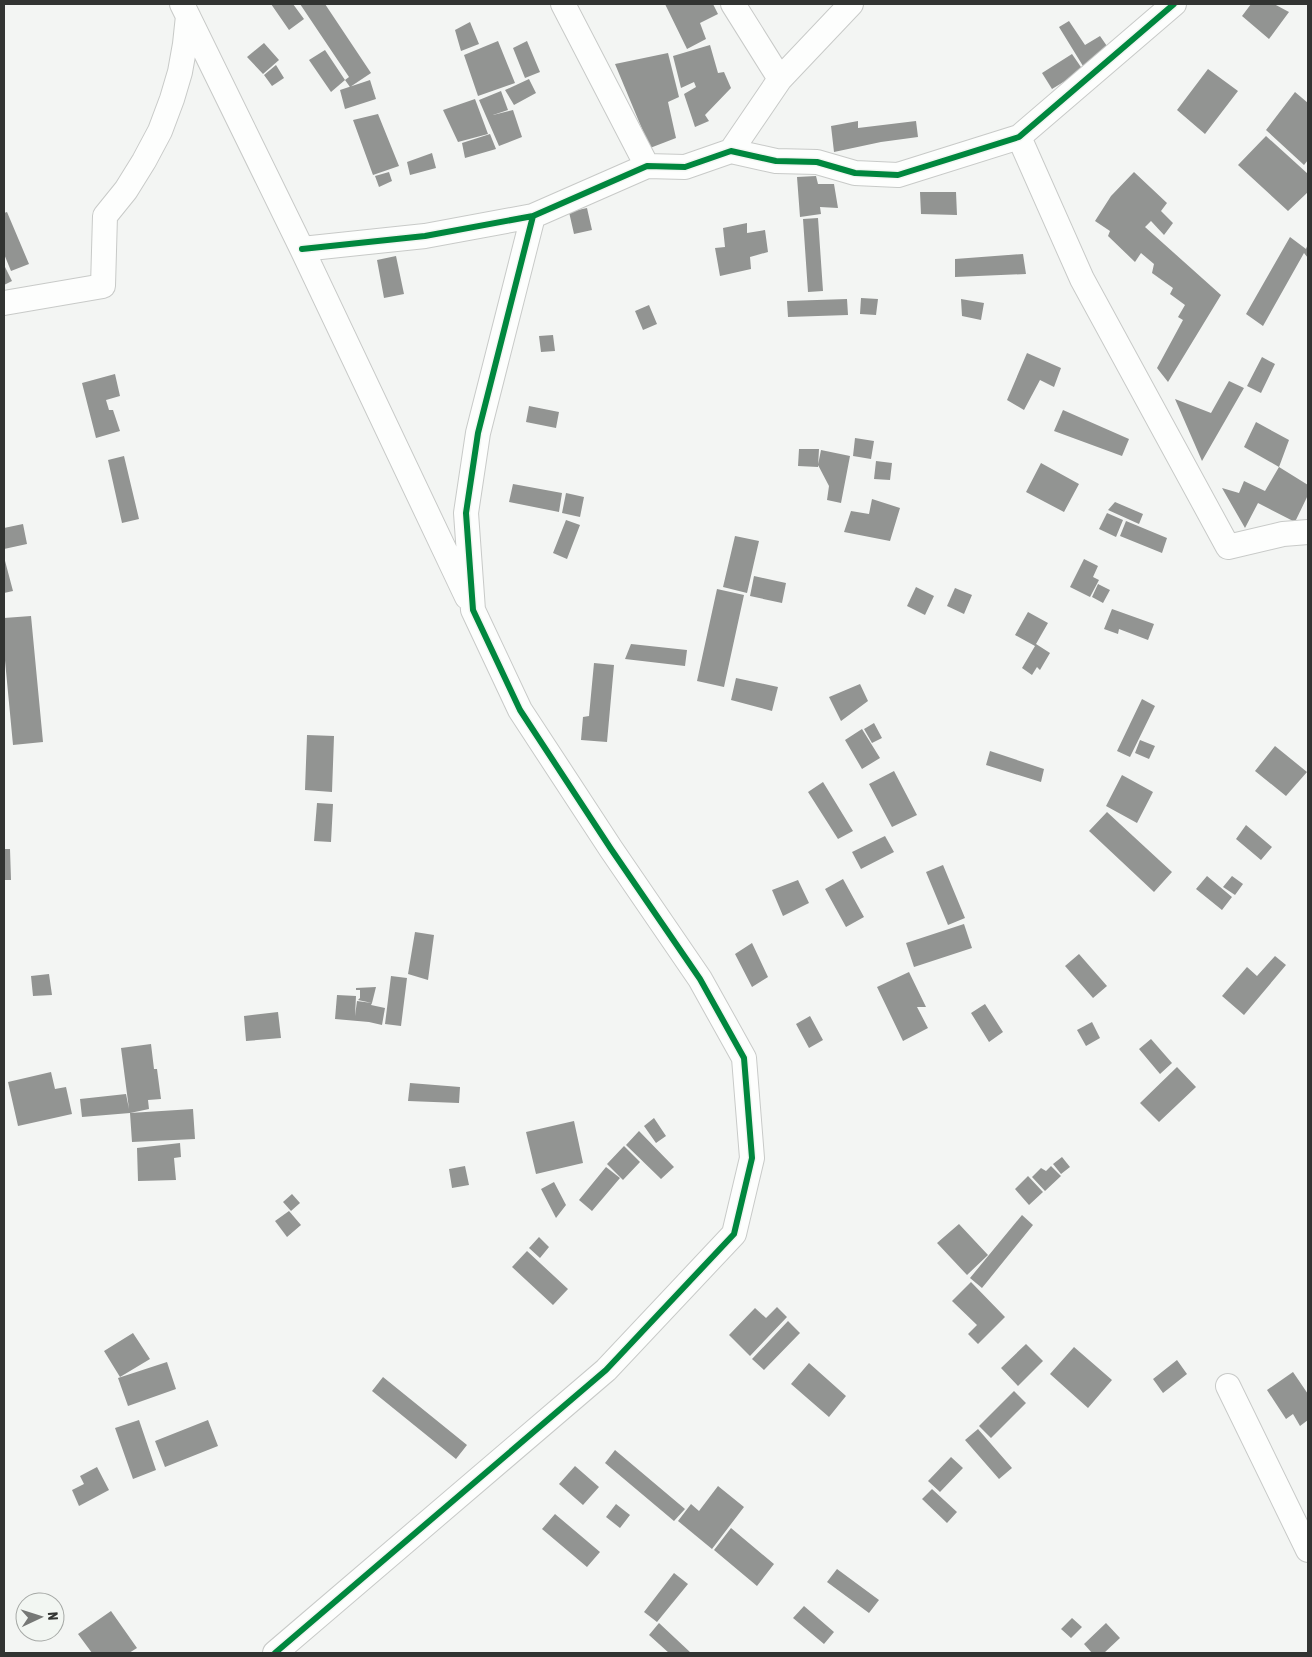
<svg xmlns="http://www.w3.org/2000/svg" width="1312" height="1657" viewBox="0 0 1312 1657" font-family="'Asap Condensed',sans-serif">
	<style>
		.building { fill: #929492 }
		.lines { fill: none; stroke-linecap: round; stroke-linejoin: round }
		.minor-casing { stroke: #c8cac8; stroke-width: 26 }
		.minor { stroke: #fdfefd; stroke-width: 24 }
		.cycleway-casing { stroke: #f2f6f2; stroke-width: 9 }
		.cycleway { stroke: #00873e; stroke-width: 6 }
	</style>
	<rect width="100%" height="100%" fill="#f3f5f3"/>
	<path class="building" d="M271,4H293L304,19L289,30Z
		M300,4H325L371,73L350,87L345,80L349,77Z
		M665,4H713L718,14L700,23L706,39L687,49Z
		M1251,4H1274L1289,12L1269,39L1242,16Z
		M1069,21L1085,45L1100,36L1109,49L1083,66L1059,27Z
		M470,22L479,44L461,51L455,30Z
		M498,41L515,83L478,96L464,55Z
		M527,41L540,72L525,78L513,48Z
		M264,43L279,60L263,74L247,57Z
		M710,45L718,73L724,72L731,88L705,115L709,121L695,127L684,94L696,87L694,82L681,88L673,56Z
		M325,50L345,80L331,92L309,60Z
		M668,53L679,97L668,102L676,138L650,148L615,64Z
		M1072,54L1083,70L1052,89L1042,73Z
		M276,65L284,78L272,86L264,75Z
		M1208,69L1238,91L1205,134L1177,110Z
		M529,79L536,93L514,105L505,90Z
		M370,80L376,99L345,109L340,90Z
		M501,91L508,110L493,115L513,110L522,137L499,146L479,100Z
		M1295,92L1308,103V160L1304,165L1266,130Z
		M475,99L488,134L458,142L443,110Z
		M378,114L399,166L373,175L353,120Z
		M858,121V128L916,121L918,137L881,142L834,152L831,126Z
		M490,134L496,149L465,158L462,143Z
		M1266,136L1308,174V192L1288,211L1238,165Z
		M432,153L436,168L410,175L407,162Z
		M389,172L392,181L379,187L375,176Z
		M1134,172L1167,203L1161,211L1173,223L1164,235L1151,221L1145,227L1221,295L1168,382L1157,368L1183,320L1178,317L1185,305L1170,294L1173,288L1152,273L1154,264L1141,253L1135,262L1108,236L1110,231L1095,221L1111,196Z
		M816,176L818,184H834L838,208L820,207L821,214L800,217L797,177Z
		M920,192H956L957,215L921,214Z
		M587,208L592,230L574,234L569,212Z
		M7,212L29,264L11,271L4,254V213Z
		M818,218L823,291L808,292L803,219Z
		M747,223V233L765,230L768,252L750,257L751,269L720,276L715,248L725,247L723,228Z
		M1290,237L1306,249L1308,244V258L1304,253L1263,326L1246,314Z
		M1023,254L1026,274L955,277V259Z
		M396,256L404,294L384,298L377,260Z
		M4,265L12,281L4,285Z
		M861,298L878,299L876,315L860,314Z
		M847,299L848,315L788,317L787,301Z
		M961,299L984,303L981,320L962,316Z
		M649,305L657,324L643,330L635,311Z
		M553,335L555,351L541,352L539,336Z
		M1027,353L1061,368L1054,387L1040,380L1024,410L1007,400Z
		M1262,357L1275,364L1261,393L1247,386Z
		M115,374L120,396L106,400L109,410H113L120,431L96,438L82,383Z
		M1229,381L1244,388L1202,461L1175,399L1211,413Z
		M529,406L559,412L556,428L526,422Z
		M1063,410L1129,439L1122,456L1054,431Z
		M1256,422L1289,440L1279,467L1244,447Z
		M855,438L874,441L871,459L853,456Z
		M799,449H819L818,467L798,466Z
		M821,450L850,456L841,503L827,500L829,486L818,465Z
		M124,456L139,519L122,523L108,460Z
		M876,461L892,463L890,480L874,479Z
		M1041,463L1079,484L1064,512L1026,492Z
		M1279,467L1308,485V495L1295,522L1258,503L1245,528L1222,488L1239,493L1244,481L1265,491Z
		M513,484L562,493L559,512L509,502Z
		M566,493L584,497L580,517L562,513Z
		M872,499L900,508L890,541L844,532L851,511L869,514Z
		M1115,502L1143,514L1139,524L1108,510Z
		M1107,513L1123,520L1116,537L1099,529Z
		M566,520L580,525L567,559L553,553Z
		M1126,521L1167,538L1162,553L1120,536Z
		M23,524L27,544L4,549V528Z
		M735,536L759,541L747,593L723,587Z
		M4,557L13,591L4,593Z
		M1084,559L1098,566L1093,577L1099,580L1090,597L1070,587Z
		M754,576L786,583L782,603L750,596Z
		M1098,584L1110,590L1103,603L1092,597Z
		M916,587L934,596L925,615L907,606Z
		M955,588L972,595L964,614L947,606Z
		M717,589L744,595L724,687L697,681Z
		M1112,609L1154,624L1148,640L1119,629L1118,634L1104,629Z
		M1028,612L1048,623L1036,644L1050,653L1040,670L1037,667L1032,675L1022,668L1035,646L1015,635Z
		M31,616L43,742L13,745L4,650V618Z
		M631,644L687,650L685,666L625,659Z
		M594,663L614,665L607,742L581,740L583,717L589,716Z
		M736,678L778,687L772,711L731,700Z
		M860,684L868,701L841,721L829,697Z
		M1142,699L1155,706L1130,757L1117,751Z
		M874,723L882,738L872,743L864,729Z
		M862,729L880,758L862,769L845,740Z
		M307,735L334,736L332,792L305,790Z
		M1140,740L1155,746L1149,759L1135,753Z
		M1275,746L1307,772L1286,796L1255,771Z
		M990,751L1044,769L1041,782L986,765Z
		M894,771L917,815L892,827L869,784Z
		M1122,775L1153,792L1137,823L1106,806Z
		M823,782L853,831L838,839L808,792Z
		M317,803L333,804L331,842L314,841Z
		M1107,812L1172,872L1154,892L1089,831Z
		M1246,825L1272,847L1261,860L1236,839Z
		M885,836L894,852L861,869L852,852Z
		M4,849H10L11,880H4Z
		M943,865L965,918L948,925L926,872Z
		M1207,876L1232,897L1222,910L1196,889Z
		M1232,876L1243,884L1235,895L1223,887Z
		M843,879L864,917L846,927L825,889Z
		M798,880L809,903L783,916L772,890Z
		M964,924L972,948L914,967L906,943Z
		M415,932L434,935L428,980L408,974Z
		M752,943L768,977L752,987L735,954Z
		M1079,954L1107,986L1093,998L1065,966Z
		M1275,956L1286,965L1244,1015L1222,996L1247,967L1257,976Z
		M909,972L926,1007H917L928,1028L903,1041L877,987Z
		M49,974L52,995L33,996L31,976Z
		M391,976L407,978L401,1026L385,1024Z
		M376,987L372,1003L358,1000L360,998V990H356V988Z
		M337,995L356,996L355,1016L357,1001L372,1003L371,1005L385,1008L382,1025L369,1022L335,1019Z
		M985,1004L1003,1032L989,1042L971,1013Z
		M278,1012L281,1038L246,1041L244,1016Z
		M810,1016L823,1040L809,1048L796,1024Z
		M1092,1022L1100,1038L1086,1046L1077,1030Z
		M1151,1039L1172,1063L1160,1074L1139,1049Z
		M151,1044L154,1069H157L161,1099L148,1100L149,1109L130,1113L82,1117L80,1099L126,1094L129,1109L121,1048Z
		M1177,1067L1196,1087L1159,1122L1140,1103Z
		M51,1072L55,1089L66,1087L72,1114L18,1126L8,1082Z
		M410,1083L460,1087L459,1103L408,1101Z
		M193,1109L195,1139L132,1142L130,1113Z
		M654,1118L666,1136L656,1143L644,1126Z
		M574,1121L583,1163L536,1174L526,1132Z
		M639,1131L674,1167L661,1179L626,1145Z
		M180,1143L181,1157L174,1158L176,1180L138,1181L137,1148Z
		M624,1146L640,1162L623,1180L607,1164Z
		M1062,1157L1070,1167L1061,1174L1053,1164Z
		M465,1166L469,1185L452,1188L449,1169Z
		M1051,1166L1061,1176L1045,1191L1032,1177L1041,1168L1046,1171Z
		M606,1167L620,1178L592,1211L579,1200Z
		M1028,1176L1043,1192L1029,1205L1015,1189Z
		M554,1182L566,1205L556,1218L541,1189Z
		M292,1194L300,1203L291,1211L283,1202Z
		M289,1211L301,1225L287,1237L275,1221Z
		M1022,1215L1033,1225L982,1288L970,1278Z
		M959,1224L988,1255L967,1275L937,1243Z
		M539,1237L549,1247L540,1258L529,1248Z
		M527,1251L568,1289L553,1305L512,1267Z
		M971,1282L1005,1317L978,1344L968,1334L977,1325L952,1301Z
		M777,1307L787,1317L750,1356L729,1335L755,1308L766,1318Z
		M788,1321L800,1333L764,1370L752,1359Z
		M133,1333L150,1359L120,1377L104,1351Z
		M1026,1344L1043,1361L1018,1386L1001,1368Z
		M1074,1347L1112,1380L1088,1408L1050,1374Z
		M1177,1360L1187,1374L1163,1393L1153,1379Z
		M167,1362L176,1389L128,1406L118,1378Z
		M809,1363L846,1396L829,1417L791,1384Z
		M1293,1372L1308,1394V1420L1300,1426L1293,1414L1286,1419L1267,1390Z
		M383,1377L467,1445L456,1459L372,1391Z
		M1014,1391L1026,1403L991,1438L979,1426Z
		M139,1420L156,1470L133,1479L115,1428Z
		M208,1420L218,1446L165,1467L155,1441Z
		M978,1429L1012,1468L999,1479L965,1440Z
		M615,1450L685,1509L674,1521L605,1463Z
		M951,1457L963,1468L940,1492L928,1481Z
		M575,1466L599,1487L583,1505L559,1484Z
		M97,1467L109,1490L79,1506L72,1490L84,1484L80,1476Z
		M718,1486L744,1507L712,1549L678,1521L691,1504L699,1511Z
		M932,1489L957,1512L947,1523L922,1499Z
		M616,1504L630,1515L620,1528L606,1517Z
		M555,1514L600,1552L587,1567L542,1529Z
		M731,1528L774,1564L757,1586L714,1550Z
		M837,1569L879,1600L869,1613L827,1582Z
		M674,1573L688,1584L657,1622L644,1612Z
		M804,1606L834,1632L824,1644L793,1618Z
		M111,1611L137,1648L129,1653H92L78,1634Z
		M1072,1618L1082,1627L1071,1638L1061,1629Z
		M659,1623L691,1653H669L649,1635Z
		M1106,1623L1120,1638L1104,1653H1092L1084,1644Z"/>
	<g class="lines">
		<defs>
			<path id="minor" d="M182,4L302,249L467,597
				M563,4L647,166
				M733,4L780,79L851,4
				M1019,137L1082,279L1228,547L1283,534L1308,532
				M731,151L780,79
				M302,249L425,236L533,216L647,166L685,167L731,151L776,161L817,162L855,173L898,175L1019,137L1174,4
				M4,303L103,286L105,216L126,190L144,161L160,131L172,99L180,72L185,44L188,16
				M1228,1386L1308,1550
				M275,1653L606,1370L734,1234L752,1158L744,1058L700,979L611,849L520,710L473,610L466,513L478,433L533,216"/>
		</defs>
		<use href="#minor" class="minor-casing"/>
		<use href="#minor" class="minor"/>
		<defs>
			<path id="cycleway" d="M302,249L425,236L533,216L647,166L685,167L731,151L776,161L817,162L855,173L898,175L1019,137L1174,4
				M275,1653L606,1370L734,1234L752,1158L744,1058L700,979L611,849L520,710L473,610L466,513L478,433L533,216"/>
		</defs>
		<use href="#cycleway" class="cycleway-casing"/>
		<use href="#cycleway" class="cycleway"/>
	</g>
	<rect width="1312" height="1657" fill="none" stroke="#323432" stroke-width="10"/>
	<g transform="translate(40 1617) rotate(86)"><circle r="24" fill="#f2f6f2" stroke="#a5a8a5"/>
	<path d="M0-4L9 19L0 12L-9 19Z" fill="#767876"/>
	<text y="-8" font-size="14" font-weight="bold" text-anchor="middle" fill="#323432">N</text>
	</g>
</svg>
